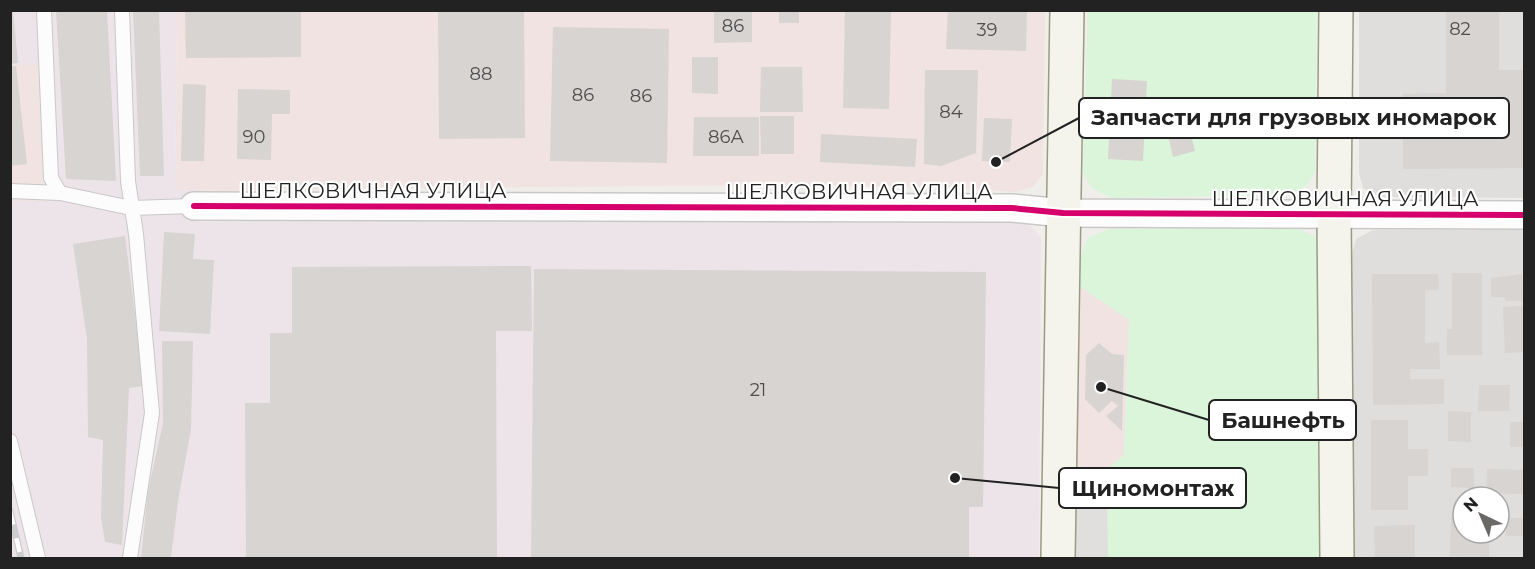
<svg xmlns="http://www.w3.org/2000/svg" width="1535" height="569" viewBox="0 0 1535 569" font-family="Montserrat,sans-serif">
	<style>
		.residential { fill: #dfdedc; fill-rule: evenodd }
		.commercial { fill: #f1e3e1 }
		.industrial { fill: #ede4e9 }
		.park { fill: #daf5da }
		.parking { fill: #e0dfde }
		.building { fill: #d7d4d2 }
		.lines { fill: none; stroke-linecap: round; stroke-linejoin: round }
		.lane-casing { stroke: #c9c8c7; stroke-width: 16 }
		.street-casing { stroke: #c9c8c7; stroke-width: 30 }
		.secondary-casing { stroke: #999a82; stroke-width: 36 }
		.lane { stroke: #fdfcfc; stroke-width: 14 }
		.street { stroke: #fdfcfc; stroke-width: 27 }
		.secondary { stroke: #f4f4ed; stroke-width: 33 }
		.rail-casing { stroke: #ccc; stroke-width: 7 }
		.rail { stroke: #fff; stroke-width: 4.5; stroke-dasharray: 14; stroke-linecap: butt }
		.cycleway-casing { stroke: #fff; stroke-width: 10 }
		.cycleway { stroke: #d6006c; stroke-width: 6 }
		.labels { text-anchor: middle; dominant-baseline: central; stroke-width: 4.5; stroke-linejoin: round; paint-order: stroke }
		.number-label { font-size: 18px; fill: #4f4e4e }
		.street-label { font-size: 21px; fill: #222; stroke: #fff }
		.leader { fill: none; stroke: #222; stroke-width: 2 }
		.callout-dot { fill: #222; stroke: #fff; stroke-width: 2 }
		.callout { fill: #fff; stroke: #222; stroke-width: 2 }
		.callout-label { font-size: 22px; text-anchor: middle; font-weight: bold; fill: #222 }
	</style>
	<rect width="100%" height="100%" fill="#f0eeeb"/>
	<path class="residential" d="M1359,11H1524V198L1379,197L1363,188L1359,173Z
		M1373,230H1524V558H1353L1351,256L1356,239ZM1463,497H1499V533H1463Z"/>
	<path class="commercial" d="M177,11H1045L1043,174L1034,186L1018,192L919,187L760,185L175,191Z
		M38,63L43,201H11V66Z
		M1079,286L1129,319L1124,455L1107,470L1074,485Z"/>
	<path class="industrial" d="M10,11H177L175,190L198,189V222L1021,221L1032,227L1041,238L1039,558H11V201H43L38,64L11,66Z"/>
	<path class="park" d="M1088,11H1317L1315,172L1306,186L1292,195L1112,198L1092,188L1083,173Z
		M1298,228L1315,237L1322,258V558H1108L1107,470L1124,455L1129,320L1079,286L1080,258L1088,238L1109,229Z"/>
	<path class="parking" d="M1107,470L1108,558H1074V485Z"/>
	<path class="building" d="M10,10H13L18,63L10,64Z
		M56,10H107L116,181L66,179Z
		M133,10H159L164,176H140Z
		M185,10H301V57L186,58Z
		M438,10H524L525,138L439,139Z
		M714,10H752V42L714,43Z
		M779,10H799V23H779Z
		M845,10H891L889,109L843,108Z
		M948,10H1027L1026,51L946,49Z
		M1446,10H1499V70H1524V168L1403,169V94L1446,93Z
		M553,27L669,29L667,163L550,161Z
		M692,57H718V94L692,93Z
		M16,66L27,164L10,166V67Z
		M761,67H802L803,112H760Z
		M925,70H978L976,153L941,166L924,164Z
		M1112,79L1147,81L1143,161L1108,159Z
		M183,84L206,85L204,161H181Z
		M238,89L290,90V114H272L271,160L237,159Z
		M760,116H794V154H761Z
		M694,117H759V156H693Z
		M984,118L1012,119L1010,162L982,161Z
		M1189,126L1195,151L1173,157L1167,131Z
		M821,134L917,139L915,167L820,162Z
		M164,232L195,234L193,259L214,260L210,334L159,331Z
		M125,236L144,386L129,388L122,545L105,542L101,517L103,440L88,437L87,339L73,244Z
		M531,266L532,331H496L497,558H246L245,403H270V333H292V267Z
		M534,269L986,272L983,507H969V558H531Z
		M1452,273H1482V355H1447V329H1452Z
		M1372,274H1438L1439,290H1425V343L1439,342L1440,369H1410V379H1444V404L1373,405Z
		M1522,274L1523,301H1505V297H1491V278Z
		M1524,306V352L1505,353L1503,307Z
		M162,341H193L191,429L178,501L171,558H141L148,491L163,423Z
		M1099,343L1112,354L1124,355L1122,431L1106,416L1118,406L1112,401L1099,413L1085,399L1086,355Z
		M1479,385H1510L1509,411H1478Z
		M1448,411L1471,412V442L1448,441Z
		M1371,420H1408V449H1428V476H1408V510H1371Z
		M1510,422H1524V447H1510Z
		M1451,468H1474V488L1451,487Z
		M1487,469L1524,470V494L1486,493Z
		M1451,516H1463V533H1489V557L1450,556Z
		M1506,518H1524V536H1506Z
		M1415,525V558H1375L1374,526Z"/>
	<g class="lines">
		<defs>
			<path id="lane" d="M44,10L51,178L60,193
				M122,10L128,181L136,234L152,413L130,558
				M10,191L60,193L131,208L194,206
				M10,441L38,558"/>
			<path id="street" d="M194,206L1012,208L1063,213L1524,215"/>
			<path id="secondary" d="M1336,10L1334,213L1337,558
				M1058,558L1067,10"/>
		</defs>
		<use href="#lane" class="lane-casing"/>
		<use href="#street" class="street-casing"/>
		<use href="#secondary" class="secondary-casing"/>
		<use href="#lane" class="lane"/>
		<use href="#street" class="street"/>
		<use href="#secondary" class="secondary"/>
		<defs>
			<path id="rail" d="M10,511L21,558"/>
		</defs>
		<use href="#rail" class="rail-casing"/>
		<use href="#rail" class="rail"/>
		<defs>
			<path id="cycleway" d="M194,206L1012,208L1063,213L1524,215"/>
		</defs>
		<use href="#cycleway" class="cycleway-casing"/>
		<use href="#cycleway" class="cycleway"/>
	</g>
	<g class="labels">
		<g class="number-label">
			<text x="733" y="26">86</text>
			<text x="1460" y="29">82</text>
			<text x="987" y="30">39</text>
			<text x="481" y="74">88</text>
			<text x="583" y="95">86</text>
			<text x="641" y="96">86</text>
			<text x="951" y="112">84</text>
			<text x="254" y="137">90</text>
			<text x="726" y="137">86А</text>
			<text x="758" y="390">21</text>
		</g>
		<g class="street-label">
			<text x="373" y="190">ШЕЛКОВИЧНАЯ УЛИЦА</text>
			<text x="859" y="191">ШЕЛКОВИЧНАЯ УЛИЦА</text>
			<text x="1345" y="198">ШЕЛКОВИЧНАЯ УЛИЦА</text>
		</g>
	</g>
	<path class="leader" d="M996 162L1079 118M1101 387L1209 420M955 478L1059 488"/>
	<g class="callout-dot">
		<circle cx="996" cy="162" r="6"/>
		<circle cx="1101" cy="387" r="6"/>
		<circle cx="955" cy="478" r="6"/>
	</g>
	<g class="callout">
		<rect x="1079" y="98" width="430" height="40" rx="6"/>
		<rect x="1209" y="400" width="147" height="40" rx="6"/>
		<rect x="1059" y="468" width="187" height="40" rx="6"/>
	</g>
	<g class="callout-label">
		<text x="1294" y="125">Запчасти для грузовых иномарок</text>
		<text x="1283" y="428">Башнефть</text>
		<text x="1153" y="496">Щиномонтаж</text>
	</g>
	<rect width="1535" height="569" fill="none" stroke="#222222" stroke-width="24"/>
	<g transform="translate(1481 515) rotate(316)"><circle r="28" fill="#ffffff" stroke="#a7a7a7" stroke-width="1.5"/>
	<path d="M0-4.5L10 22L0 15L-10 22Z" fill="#6a6968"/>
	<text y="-9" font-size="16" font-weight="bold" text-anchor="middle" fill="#222222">N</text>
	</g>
</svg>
